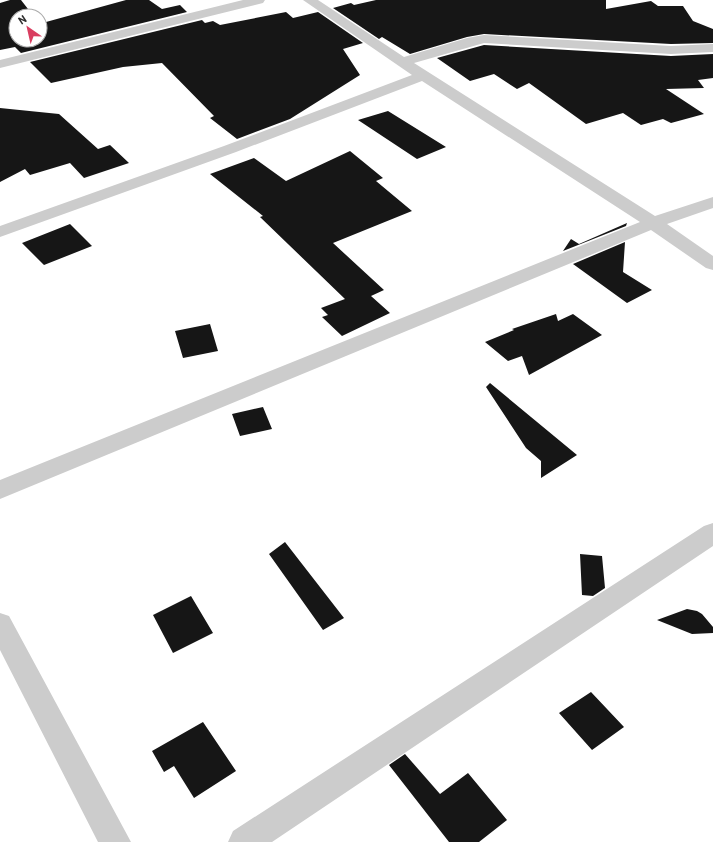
<svg xmlns="http://www.w3.org/2000/svg" width="713" height="842" viewBox="0 0 713 842" font-family="Barlow,sans-serif">
	<style>
		.building { fill: #161616 }
		.lines { fill: none; stroke-linecap: round; stroke-linejoin: round }
		.minor { fill: #ccc; fill-rule: evenodd }
	</style>
	<rect width="100%" height="100%" fill="#fff"/>
	<path class="building" d="M10,0H21L28,9L38,16H16V40H40V17L46,22L126,0H149L162,9L180,5L187,12L21,53L15,47L0,50V3Z
		M376,0H606V9L651,1L658,6H683L693,21L713,29V43L671,44L484,34L467,37L410,54L382,37L379,39L333,8L351,3L354,5Z
		M286,12L293,18L318,12L363,43L343,49L360,75L290,119L237,139L210,118L214,116L162,63L123,67L51,83L30,62L202,20L205,23L213,21L220,25Z
		M484,45L671,56L713,54V78L698,80L704,88L666,89L704,114L671,123L663,119L641,125L623,113L586,124L529,83L517,89L494,74L470,81L437,58Z
		M0,108L59,114L98,149L110,145L129,163L84,178L70,163L30,175L25,169L0,182Z
		M388,111L446,147L417,159L358,120Z
		M350,151L383,178L376,181L412,211L333,243L384,290L371,296L390,313L342,336L322,317L328,315L321,308L345,299L260,217L263,216L210,174L254,158L286,181Z
		M627,223L626,226L558,253L563,251L571,239L579,244Z
		M70,224L92,246L44,265L22,243Z
		M625,242L623,272L652,290L627,303L573,264Z
		M556,314L558,321L573,314L602,335L529,375L522,356L508,361L485,342L514,330L512,329Z
		M210,324L218,351L183,358L175,331Z
		M490,383L577,455L541,478V461L526,448L486,387Z
		M263,407L272,429L240,436L232,414Z
		M285,542L344,618L323,630L269,554Z
		M580,554L602,556L605,588L593,596L582,595Z
		M191,596L213,633L173,653L153,615Z
		M687,609L697,611L702,614L713,627V633L692,634L657,620Z
		M591,692L624,727L592,750L559,713Z
		M203,722L236,771L194,798L174,766L164,772L152,751Z
		M405,754L440,794L468,773L507,820L479,842H449L389,765Z"/>
	<g class="lines">
		<path class="minor" d="M243,0H265L263,3L0,68V60Z
			M303,0H318L404,57L467,38L484,35L671,46L713,44V52L671,54L484,43L414,63L655,216L713,197V208L667,224L713,256V270L706,268L651,230L0,499V480L640,222L422,81L236,152L0,237V226L224,146L412,75Z
			M713,523V546L272,842H228L233,831L704,526Z
			M0,613L9,616L131,842H98L0,650Z"/>
	</g>
	<g transform="translate(28 28) rotate(326)"><circle r="19" fill="#ffffff" stroke="#acacac"/>
	<path d="M0-3L7 15L0 10L-7 15Z" fill="#d93e60"/>
	<text y="-6" font-size="11" font-weight="bold" text-anchor="middle" fill="#2f2f2f">N</text>
	</g>
</svg>
